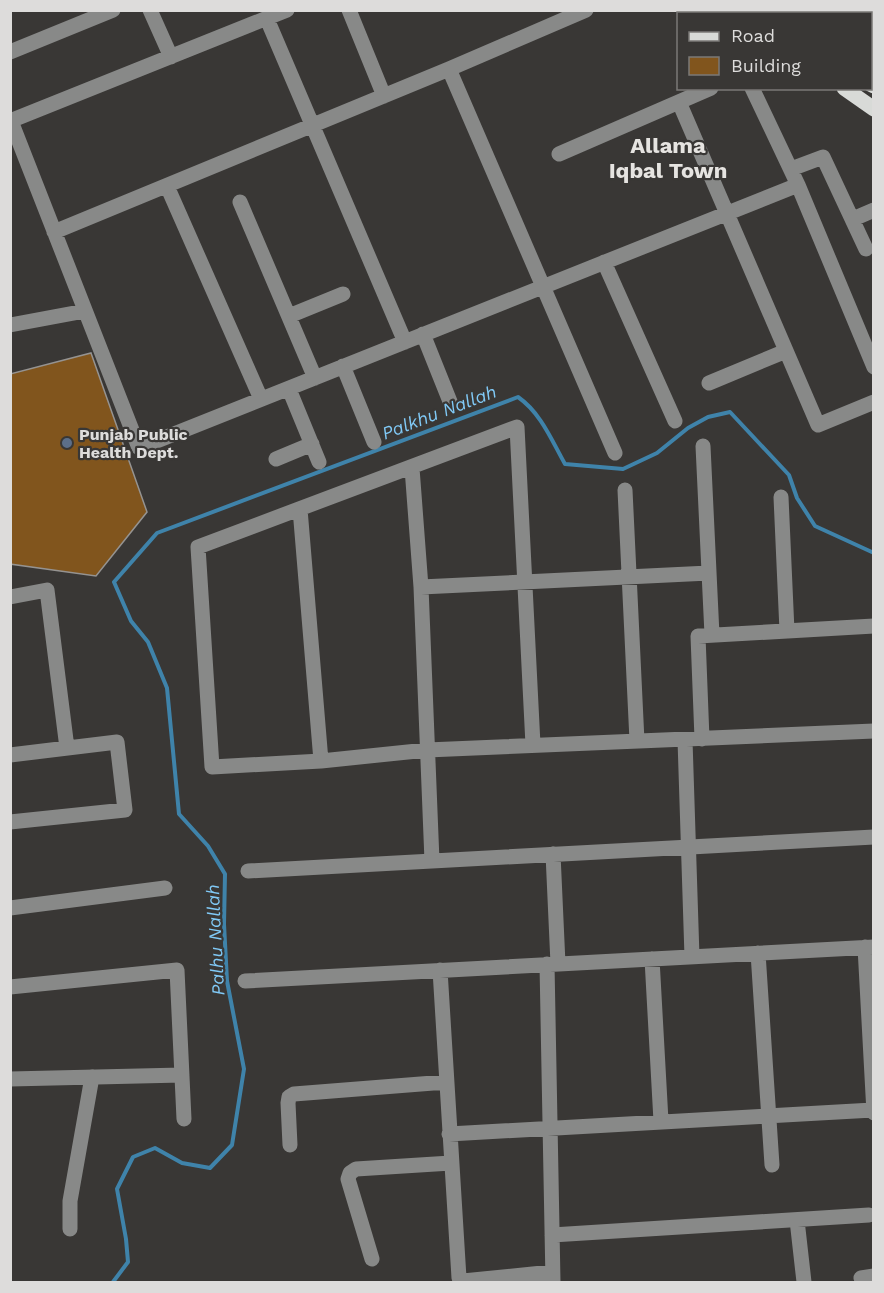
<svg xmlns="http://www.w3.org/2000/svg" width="884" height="1293" viewBox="0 0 884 1293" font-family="'Work Sans',sans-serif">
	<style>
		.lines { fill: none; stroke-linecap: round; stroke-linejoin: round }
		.stream { stroke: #3f83aa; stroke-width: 4 }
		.building { fill: #81551d; stroke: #959391; stroke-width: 1.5 }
		.minor { stroke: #888988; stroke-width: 15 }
		.major { stroke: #d8dad7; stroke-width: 15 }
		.service-dot { fill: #5c6f8a; stroke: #393735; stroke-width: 2 }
		.labels { text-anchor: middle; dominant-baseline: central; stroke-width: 4.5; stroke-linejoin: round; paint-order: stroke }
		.poi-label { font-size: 16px; font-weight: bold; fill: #dddcdb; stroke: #393735; text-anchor: start }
		.water-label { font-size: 18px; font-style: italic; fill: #81caf7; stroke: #393735 }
		.district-label { font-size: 22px; font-weight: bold; fill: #e6e4e1; stroke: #393735 }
	</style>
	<rect width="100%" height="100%" fill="#393735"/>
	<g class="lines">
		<path class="stream" d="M113,1282L128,1262L126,1239L117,1189L133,1157L155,1148L182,1163L210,1168L232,1145L244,1069L227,981L224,924L225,874L208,846L179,814L167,688L148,642L131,621L114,582L157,533L518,397C541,413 552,441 565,464L623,469L657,453L688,428L708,417L730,412L789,475L797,498L815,526L874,553"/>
	</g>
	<path class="building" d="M91,353L147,512L96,576L10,564V374Z"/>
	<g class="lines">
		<path class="minor" d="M150,10L171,57
			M349,10L384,96
			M869,14L874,11
			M267,19L405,342
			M10,52L113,10
			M449,69L615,453
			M752,88L798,185L874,367
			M679,102L818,425L874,402
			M10,121L287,10
			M11,121L139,448L798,185
			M559,154L711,88
			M791,169L823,157L866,249
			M167,186L261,399
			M240,202L315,378
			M853,219L874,210
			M54,232L449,69L586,10
			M604,262L675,421
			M289,316L343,294
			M10,325L85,311
			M423,334L451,404
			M343,366L374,442
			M709,383L786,351
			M289,389L319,462
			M703,446L712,635
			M276,459L312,444
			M412,468L421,587L432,861
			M625,490L637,741
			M781,497L787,631
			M300,509L321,761
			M421,587L709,573
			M10,597L47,590L67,748
			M702,739L698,636L874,626
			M685,740L692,957
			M533,745L517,427L198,547L212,767L321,761L427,750L874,731
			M10,755L117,742L125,810L10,822
			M553,854L558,964
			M248,871L874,837
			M10,908L165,888
			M865,947L874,1113
			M758,953L772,1165
			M652,959L661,1121
			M547,964L553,1282
			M440,970L459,1278L463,1281L552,1272
			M245,981L874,947
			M10,987L177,970L184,1119
			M10,1079L182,1075
			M449,1134L873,1110
			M290,1145L288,1103L289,1097L294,1094L446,1082
			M797,1220L804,1282
			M70,1229V1201L92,1077
			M552,1235L869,1215
			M372,1259L348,1179L350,1173L356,1169L451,1163
			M861,1278L874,1276"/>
		<path class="major" d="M732,10L737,14
			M763,10L768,14
			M870,84L874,86
			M844,88L874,109"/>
	</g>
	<circle class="service-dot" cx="67" cy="443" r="6"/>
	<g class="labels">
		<g class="poi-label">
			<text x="79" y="434">Punjab Public<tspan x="79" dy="18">Health Dept.</tspan></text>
		</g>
		<g class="water-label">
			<text transform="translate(439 412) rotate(-21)">Palkhu Nallah</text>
			<text transform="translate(215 940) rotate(-93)">Palhu Nallah</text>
		</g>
		<g class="district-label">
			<text x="668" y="145">Allama<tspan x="668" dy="25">Iqbal Town</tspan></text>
		</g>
	</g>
	<rect width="884" height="1293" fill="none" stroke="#dddcdb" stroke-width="24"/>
	<rect x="677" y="12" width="195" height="78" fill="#393735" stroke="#7b7977" stroke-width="1.5"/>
	<rect x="689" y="32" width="30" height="9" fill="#d8dad7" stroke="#7b7977" stroke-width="1.5"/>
	<text x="731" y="42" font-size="18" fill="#dddcdb">Road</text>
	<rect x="689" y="57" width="30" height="18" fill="#81551d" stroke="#7b7977" stroke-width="1.5"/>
	<text x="731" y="72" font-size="18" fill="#dddcdb">Building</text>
</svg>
